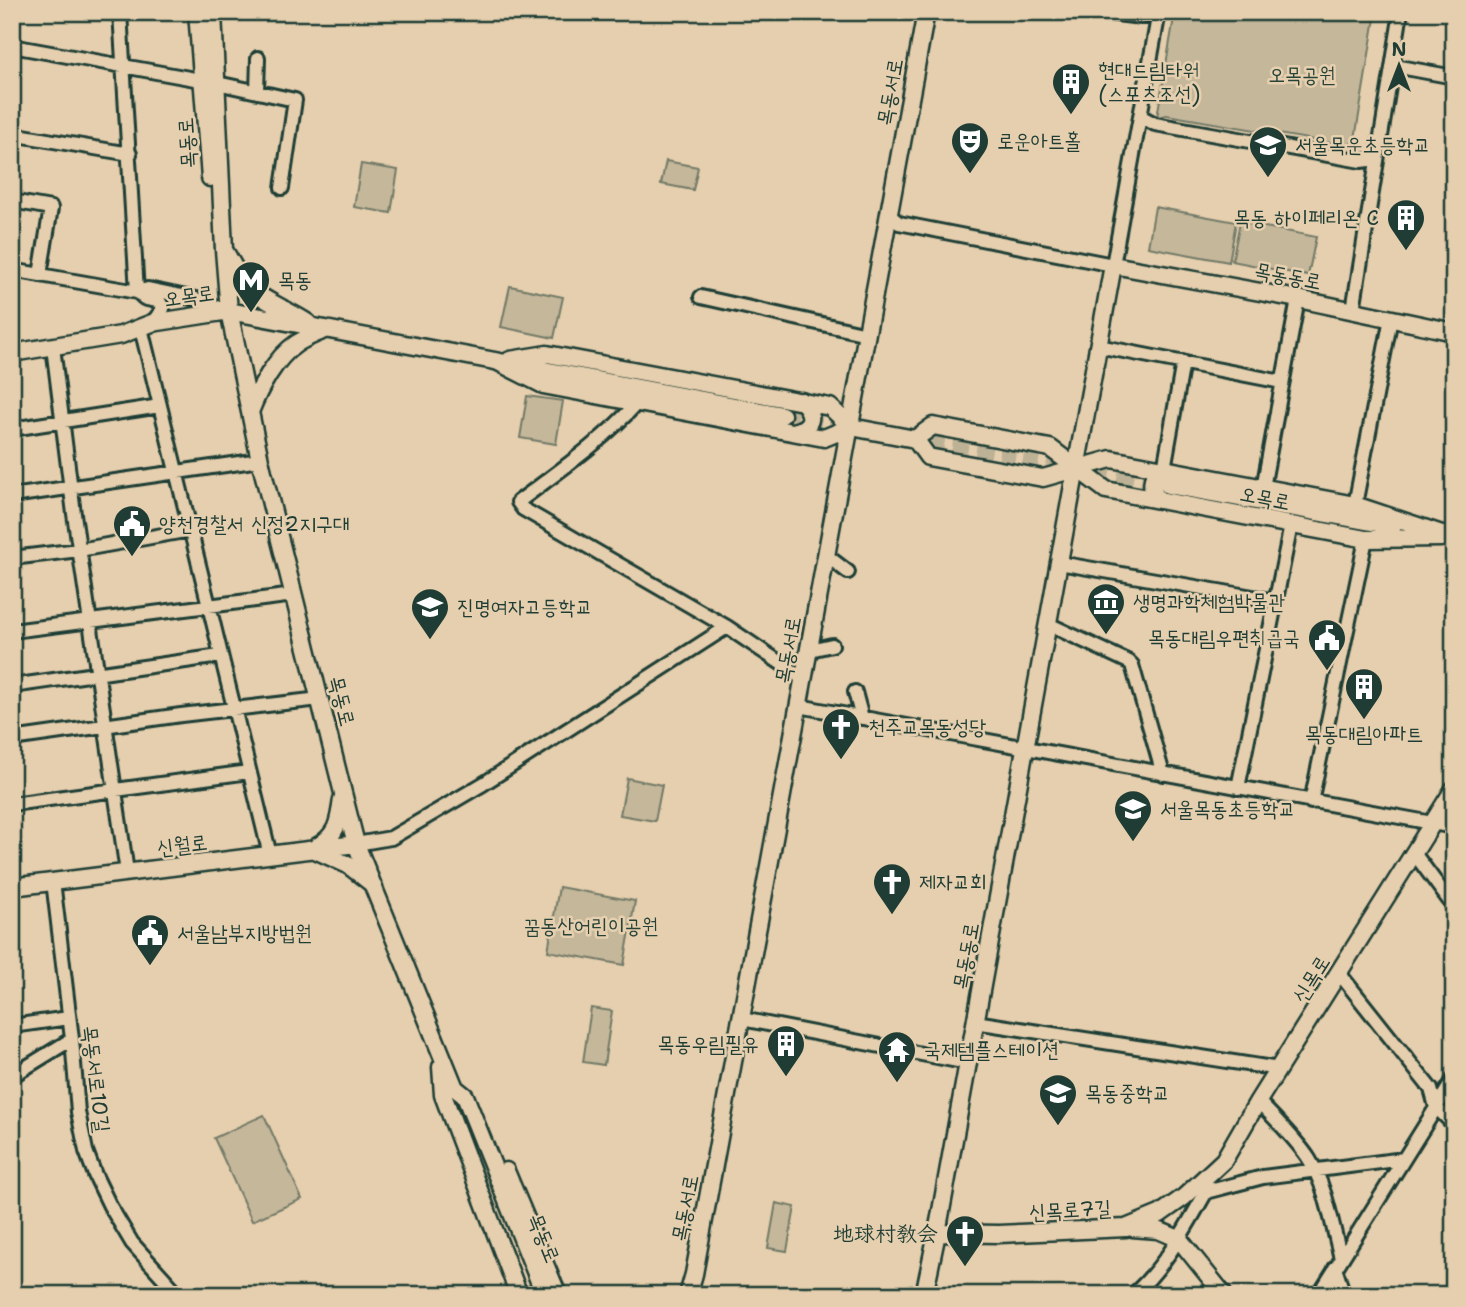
<svg xmlns="http://www.w3.org/2000/svg" width="1466" height="1307" viewBox="0 0 1466 1307" font-family="'Shantell Sans','LXGW WenKai TC','Poor Story',sans-serif">
	<style>
		.green { fill: #c5b79a; stroke: #727a67; stroke-width: 2 }
		.lines { fill: none; stroke-linecap: round; stroke-linejoin: round }
		.major-tunnel { stroke: #beb296; stroke-width: 16; stroke-dasharray: 16 8; stroke-linecap: butt }
		.minor-casing { stroke: #1f3d34; stroke-width: 18 }
		.major-casing { stroke: #1f3d34; stroke-width: 21 }
		.minor { stroke: #e6cfae; stroke-width: 12 }
		.major { stroke: #e6cfae; stroke-width: 16 }
		.labels { text-anchor: middle; dominant-baseline: central; stroke-width: 5; stroke-linejoin: round; paint-order: stroke }
		.poi-label { font-size: 21px; fill: #1f3d34; stroke: #e6cfae; text-anchor: start }
		.park-label { font-size: 21px; fill: #274339; stroke: #e6cfae }
		.street-label { font-size: 21px; fill: #1f3d34; stroke: #e6cfae }
	</style>
	<rect width="100%" height="100%" fill="#e6cfae"/>
	<filter id="ink" filterUnits="userSpaceOnUse"><feTurbulence type="fractalNoise" baseFrequency=".0143" numOctaves="2"/><feDisplacementMap in="SourceGraphic" scale="14" xChannelSelector="R" yChannelSelector="G"/><feConvolveMatrix kernelMatrix="1 2 1 2 8 2 1 2 1" color-interpolation-filters="sRGB"/></filter>
	<g filter="url(#ink)">
		<path class="green" d="M1175,12H1376L1355,139L1349,146L1167,115L1157,117Z
			M666,161L698,167L693,190L661,184Z
			M361,164L398,170L391,213L354,207Z
			M1155,207L1236,222L1229,262L1148,247Z
			M1240,222L1316,237L1308,276L1232,261Z
			M510,286L563,297L554,338L501,327Z
			M527,396L563,401L556,444L520,438Z
			M627,778L662,785L655,821L620,815Z
			M559,887L635,901L624,965L548,951Z
			M591,1008L612,1011L604,1065L583,1062Z
			M264,1115L302,1199L252,1221L214,1138Z
			M776,1203L795,1207L787,1251L768,1248Z"/>
		<g class="lines">
			<path class="major-tunnel" d="M782,415L855,428
				M905,437L1165,485"/>
			<defs>
				<path id="minor" d="M120,12L137,292
					M1100,12L1141,17L1159,14
					M12,46L217,83L295,100L282,188
					M1391,76L1393,69L1400,67L1454,77
					M257,92L258,58
					M1140,116L1155,124L1361,161L1377,159
					M12,134L130,154
					M12,201L51,208L40,275
					M889,215L899,223L1113,265L1159,12
					M12,270L137,292L148,289L196,299L227,311
					M137,292C138,292 144,298 144,298C153,302 160,297 163,309L152,323
					M701,297L867,334
					M1353,310L1401,12
					M141,328L270,855
					M1098,346L1282,382
					M53,347L74,514L127,872
					M637,403C603,441 559,471 518,502L523,509L727,627L794,672L804,681
					M12,429L160,406
					M1164,469L1183,362
					M1263,488L1298,299
					M12,496L260,460
					M1355,505L1391,318
					M827,556L848,572
					M12,558L79,550L190,530
					M1059,563L1276,601
					M1048,624L1129,662L1132,665L1163,774
					M12,631L294,595
					M810,650L832,645
					M12,686L220,656
					M855,692L862,718
					M799,706L1454,827
					M12,739L181,715L320,699
					M1238,788L1291,525
					M1311,802L1366,539
					M12,804L249,772
					M356,844L391,838L483,784L727,627
					M1414,853L1454,907
					M53,881L72,1039L78,1112L86,1151L95,1175L110,1206L132,1243L179,1295
					M1339,973L1431,1089L1436,1107L1454,1125
					M742,1019L968,1063
					M975,1022L1279,1069
					M12,1026L69,1018
					M12,1076L72,1039
					M1258,1101C1274,1118 1297,1140 1309,1159C1327,1188 1332,1226 1341,1258
					M1206,1192L1263,1177L1404,1159
					M1335,1268L1344,1295
					M1133,1295C1168,1263 1185,1228 1209,1187
					M1319,1295L1454,1079"/>
				<path id="major" d="M197,12L210,178
					M213,12L224,250L229,311L260,460L343,793L356,844L455,1088L465,1096L543,1291
					M226,253C232,264 238,276 247,285C262,301 289,310 308,323
					M12,353L121,335L152,323L229,311L782,415
					M510,360L547,354L830,407L851,427
					M498,362L543,385L824,438L851,427L915,439L928,457L1043,478L1111,459L1355,505L1454,538
					M250,412C259,389 275,358 296,344C305,338 316,334 326,329
					M792,432C812,428 816,416 802,401
					M915,439L933,426L1050,448L1106,490L1366,539L1441,538
					M1168,485L1393,526
					M1159,500C1153,493 1151,489 1153,479L1162,472L1170,470
					M316,847C337,836 339,822 342,799
					M315,850L348,865L371,883
					M12,887L356,844
					M441,1067L443,1095L519,1295
					M506,1171L558,1295
					M1132,1228L1158,1230L1179,1239L1224,1295
					M937,1233L999,1234L1126,1228L1160,1214L1184,1197L1224,1160L1258,1101L1454,789
					M688,1295L694,1274L926,12
					M924,1295L937,1233L1113,265L1298,299L1454,332"/>
			</defs>
			<use href="#minor" class="minor-casing"/>
			<use href="#major" class="major-casing"/>
			<use href="#minor" class="minor"/>
			<use href="#major" class="major"/>
		</g>
	</g>
	<defs>
		<symbol id="building-pin" viewBox="-11 -11 22 30"><path d="M0 17L-7.5 6A9.5 9.5 0 1 1 7.5 6Z" fill="#1f3d34" stroke="#e6cfae"/><path d="M-4-6H4V6H1V3H-1V6H-4ZM-2.5-4.3h1.7v1.8h-1.7ZM.8-4.3h1.7v1.8H.8ZM-2.5-1h1.7V.8h-1.7ZM.8-1h1.7V.8H.8Z" fill="#fff"/></symbol>
		<symbol id="theatre-pin" viewBox="-11 -11 22 30"><path d="M0 17L-7.5 6A9.5 9.5 0 1 1 7.5 6Z" fill="#1f3d34" stroke="#e6cfae"/><path d="M-5-5.5Q0-4 5-5.5V0Q5 5 0 6Q-5 5-5 0ZM-3.3-2.5H-1v1.5H-3.3ZM1-2.5H3.3v1.5H1ZM-2.8 1Q0 5.5 2.8 1Z" fill="#fff"/></symbol>
		<symbol id="school-pin" viewBox="-11 -11 22 30"><path d="M0 17L-7.5 6A9.5 9.5 0 1 1 7.5 6Z" fill="#1f3d34" stroke="#e6cfae"/><path d="M0-5L7-2L0 1L-7-2ZM-4 1L0 2.5L4 1V4Q0 6-4 4Z" fill="#fff"/></symbol>
		<symbol id="metro-pin" viewBox="-11 -11 22 30"><path d="M0 17L-7.5 6A9.5 9.5 0 1 1 7.5 6Z" fill="#1f3d34" stroke="#e6cfae"/><path d="M-5.5 5V-5H-3L0 0L3-5H5.5V5H3V-.5L0 4L-3-.5V5Z" fill="#fff"/></symbol>
		<symbol id="civic-pin" viewBox="-11 -11 22 30"><path d="M0 17L-7.5 6A9.5 9.5 0 1 1 7.5 6Z" fill="#1f3d34" stroke="#e6cfae"/><path d="M-.6-6.5H3V-4.5H.6V-3L4-1V1h2V6H-6V1h2V-1L-.6-3ZM-1.2 2.5V6h2.4V2.5Z" fill="#fff"/></symbol>
		<symbol id="museum-pin" viewBox="-11 -11 22 30"><path d="M0 17L-7.5 6A9.5 9.5 0 1 1 7.5 6Z" fill="#1f3d34" stroke="#e6cfae"/><path d="M0-6L6-3V-2H-6V-3ZM-5-1h2V3h-2ZM-1-1h2V3h-2ZM3-1h2V3H3ZM-6 4H6V6H-6Z" fill="#fff"/></symbol>
		<symbol id="church-pin" viewBox="-11 -11 22 30"><path d="M0 17L-7.5 6A9.5 9.5 0 1 1 7.5 6Z" fill="#1f3d34" stroke="#e6cfae"/><path d="M-1.2-6h2.4v3.5h3.3v2.4h-3.3V6h-2.4V-.1h-3.3v-2.4h3.3Z" fill="#fff"/></symbol>
		<symbol id="temple-pin" viewBox="-11 -11 22 30"><path d="M0 17L-7.5 6A9.5 9.5 0 1 1 7.5 6Z" fill="#1f3d34" stroke="#e6cfae"/><path d="M0-6L5-2H3V0L6.5 2.5H4V6H1.5V3h-3V6H-4V2.5H-6.5L-3 0V-2H-5Z" fill="#fff"/></symbol>
	</defs>
	<g fill-rule="evenodd">
		<use href="#building-pin" x="1049" y="60" width="44" height="60"/>
		<use href="#theatre-pin" x="948" y="119" width="44" height="60"/>
		<use href="#school-pin" x="1246" y="123" width="44" height="60"/>
		<use href="#building-pin" x="1384" y="196" width="44" height="60"/>
		<use href="#metro-pin" x="229" y="258" width="44" height="60"/>
		<use href="#civic-pin" x="110" y="502" width="44" height="60"/>
		<use href="#museum-pin" x="1084" y="580" width="44" height="60"/>
		<use href="#school-pin" x="408" y="585" width="44" height="60"/>
		<use href="#civic-pin" x="1305" y="616" width="44" height="60"/>
		<use href="#building-pin" x="1342" y="665" width="44" height="60"/>
		<use href="#church-pin" x="819" y="705" width="44" height="60"/>
		<use href="#school-pin" x="1111" y="787" width="44" height="60"/>
		<use href="#church-pin" x="870" y="860" width="44" height="60"/>
		<use href="#civic-pin" x="128" y="911" width="44" height="60"/>
		<use href="#building-pin" x="764" y="1022" width="44" height="60"/>
		<use href="#temple-pin" x="875" y="1028" width="44" height="60"/>
		<use href="#school-pin" x="1036" y="1071" width="44" height="60"/>
		<use href="#church-pin" x="943" y="1212" width="44" height="60"/>
	</g>
	<g class="labels">
		<g class="poi-label">
			<text x="1098" y="70">현대드림타워<tspan x="1098" dy="24">(스포츠조선)</tspan></text>
			<text x="997" y="141">로운아트홀</text>
			<text x="1295" y="145">서울목운초등학교</text>
			<text x="1379" y="218" text-anchor="end">목동 하이페리온 C</text>
			<text x="278" y="280">목동</text>
			<text x="159" y="524">양천경찰서 신정2지구대</text>
			<text x="1133" y="602">생명과학체험박물관</text>
			<text x="457" y="607">진명여자고등학교</text>
			<text x="1300" y="638" text-anchor="end">목동대림우편취급국</text>
			<text x="868" y="727">천주교목동성당</text>
			<text x="1364" y="734" text-anchor="middle">목동대림아파트</text>
			<text x="1160" y="809">서울목동초등학교</text>
			<text x="919" y="882">제자교회</text>
			<text x="177" y="933">서울남부지방법원</text>
			<text x="759" y="1044" text-anchor="end">목동우림필유</text>
			<text x="924" y="1050">국제템플스테이션</text>
			<text x="1085" y="1093">목동중학교</text>
			<text x="938" y="1234" text-anchor="end">地球村教会</text>
		</g>
		<g class="park-label">
			<text x="1302" y="75">오목공원</text>
			<text x="591" y="926">꿈동산어린이공원</text>
		</g>
		<g class="street-label">
			<text transform="translate(890 92) rotate(-80)">목동서로</text>
			<text transform="translate(187 143) rotate(-94)">목동로</text>
			<text transform="translate(1288 276) rotate(11)">목동동로</text>
			<text transform="translate(189 296) rotate(-8)">오목로</text>
			<text transform="translate(1265 498) rotate(11)">오목로</text>
			<text transform="translate(788 650) rotate(-80)">목동서로</text>
			<text transform="translate(342 701) rotate(76)">목동로</text>
			<text transform="translate(182 845) rotate(-7)">신월로</text>
			<text transform="translate(966 956) rotate(-80)">목동동로</text>
			<text transform="translate(1311 979) rotate(-58)">신목로</text>
			<text transform="translate(96 1079) rotate(83)">목동서로10길</text>
			<text transform="translate(685 1208) rotate(-79)">목동서로</text>
			<text transform="translate(1070 1210) rotate(-3)">신목로7길</text>
			<text transform="translate(544 1238) rotate(68)">목동로</text>
		</g>
	</g>
	<rect width="1466" height="1307" fill="none" stroke="#e6cfae" stroke-width="42"/>
	<rect x="21" y="21" width="1424" height="1265" fill="none" stroke="#1f3d34" stroke-width="2.5" filter="url(#ink)"/>
	<g transform="translate(1399 66)" stroke="#e6cfae" stroke-width="5" paint-order="stroke">
	<path d="M0-5L12 26L0 18L-12 26Z" fill="#1f3d34"/>
	<text y="-10" font-size="19" font-weight="bold" text-anchor="middle" fill="#1f3d34">N</text>
	</g>
</svg>
